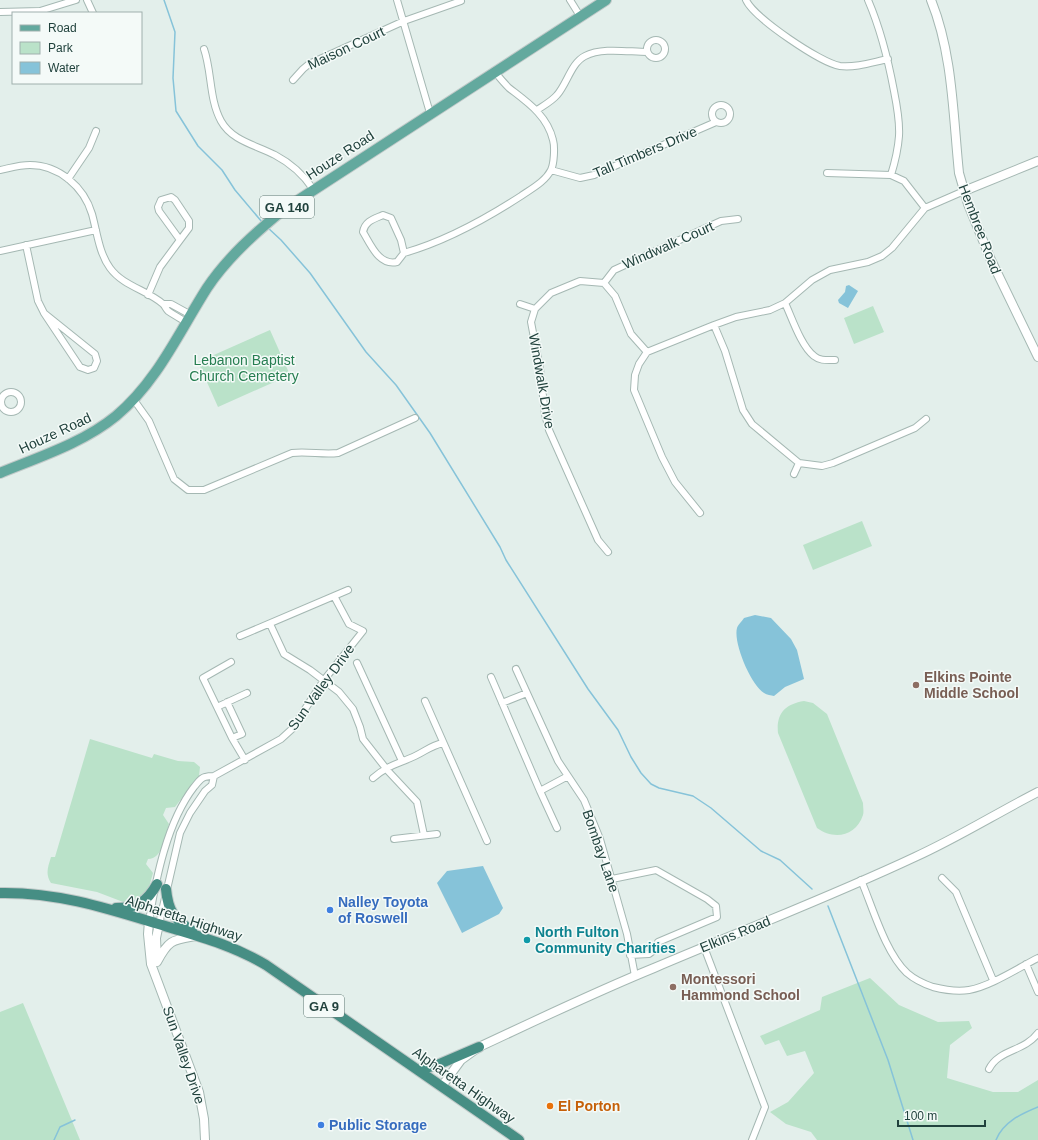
<svg xmlns="http://www.w3.org/2000/svg" width="1038" height="1140" viewBox="0 0 1038 1140" font-family="Helvetica,sans-serif">
	<style>
		.green { fill: #bae2c9 }
		.water { fill: #86c3d9 }
		.lines { fill: none; stroke-linecap: round; stroke-linejoin: round }
		.stream { stroke: #86c3d9; stroke-width: 1.5 }
		.minor-casing { stroke: #a5b8b3; stroke-width: 8 }
		.tertiary-casing { stroke: #a5b8b3; stroke-width: 10 }
		.primary-casing { stroke: #c1cac9; stroke-width: 12 }
		.trunk-casing { stroke: #c1cac9; stroke-width: 12 }
		.minor { stroke: #fff; stroke-width: 6 }
		.tertiary { stroke: #fff; stroke-width: 8 }
		.primary { stroke: #63a99e; stroke-width: 10 }
		.trunk { stroke: #468e84; stroke-width: 10 }
		.education-dot { fill: #8d6e63; stroke: #f4faf8; stroke-width: 1.5 }
		.shop-dot { fill: #3f7fe0; stroke: #f4faf8; stroke-width: 1.5 }
		.culture-dot { fill: #0f9aa8; stroke: #f4faf8; stroke-width: 1.5 }
		.food-dot { fill: #e8710a; stroke: #f4faf8; stroke-width: 1.5 }
		.labels { text-anchor: middle; dominant-baseline: central; stroke-width: 3; stroke-linejoin: round; paint-order: stroke }
		.shield { fill: #f4faf8; stroke: #607975; stroke-width: 1 }
		.shield-label { font-size: 13px; font-weight: bold; fill: #21423d }
		.street-label { font-size: 14px; fill: #21423d; stroke: #f4faf8 }
		.park-label { font-size: 14px; fill: #267e51; stroke: #f4faf8 }
		.education-label { font-size: 14px; font-weight: bold; fill: #785e54; stroke: #f4faf8; text-anchor: start }
		.shop-label { font-size: 14px; font-weight: bold; fill: #366cbe; stroke: #f4faf8; text-anchor: start }
		.culture-label { font-size: 14px; font-weight: bold; fill: #0d838f; stroke: #f4faf8; text-anchor: start }
		.food-label { font-size: 14px; font-weight: bold; fill: #c56008; stroke: #f4faf8; text-anchor: start }
	</style>
	<rect width="100%" height="100%" fill="#e3efeb"/>
	<path class="green" d="M873,306L884,332L854,344L844,318Z
		M270,330L290,375L218,407L198,362Z
		M862,521L872,546L813,570L803,545Z
		M804,701L813,703L827,714L863,803C863,806 864,812 863,815C856,837 833,840 817,828L778,733C776,714 785,704 804,701Z
		M90,739L152,758L154,754L178,761L194,762L200,767L199,776L175,807L166,808L163,815L169,824C165,836 163,859 148,859L146,864L153,873L147,894L131,905L97,892L51,883C45,874 48,867 51,857H55Z
		M870,978L899,1005L938,1022L969,1021L972,1028L950,1045L947,1078L993,1092H1018L1038,1080V1140H817L811,1132L786,1124L770,1112L788,1102L814,1073L805,1051L787,1056L779,1040L765,1045L760,1036L820,1010L822,997Z
		M23,1003L80,1140H0V1012Z"/>
	<path class="water" d="M849,285L858,291L848,308L839,303L838,300L845,292L846,286Z
		M755,615L771,618L791,639L797,650L804,679L785,687L774,696C771,695 767,695 764,693C751,685 733,643 737,628C738,625 742,621 744,618Z
		M483,866L503,908L499,914L462,933L437,883L447,871Z"/>
	<g class="lines">
		<path class="stream" d="M164,0L175,32L173,78L176,111L198,146L222,170L235,190L262,222
			M267,227L281,240L310,273L366,352L396,385L430,433L500,547L506,560L588,689L618,730L631,757L641,773L651,784L659,788L693,796L711,808L761,851L780,860L812,889
			M828,906L888,1060L913,1140
			M54,1140L60,1127L75,1120
			M996,1140C1003,1122 1021,1114 1038,1107"/>
		<defs>
			<path id="minor" d="M87,0L93,13
				M397,0L430,113
				M570,0L580,16
				M746,0C754,18 821,63 840,66C856,68 873,62 888,59
				M868,0C881,30 888,59 894,91C897,106 900,121 899,136C898,150 895,162 891,175
				M0,12L40,11L76,0
				M647 49a9 9 0 1 1 18 0a9 9 0 1 1-18 0Z
				M204,49C212,72 209,99 221,121C232,141 256,145 275,155C292,164 303,174 313,189
				M293,80L303,69L309,64L404,21L461,1
				M712 114a9 9 0 1 1 18 0a9 9 0 1 1-18 0Z
				M537,110C543,106 552,101 557,95C567,84 571,63 585,56C602,47 629,52 647,52
				M0,170C10,168 19,165 30,165C59,165 84,187 92,214C97,232 99,253 110,268C123,286 147,290 163,304C165,306 166,309 168,311C174,315 181,319 186,322
				M551,170L580,178L594,175L716,122
				M827,173L891,175L904,181L925,208
				M68,179L89,148L96,131
				M171,197L175,200L189,221V228L180,240L159,211L158,207L161,200Z
				M383,215L391,218L401,240L404,253L397,262C379,266 371,245 363,232C365,221 374,219 383,215Z
				M26,245L38,301L44,313
				M0,251L96,230
				M404,253C446,241 484,220 521,196C531,189 545,182 551,170C554,164 555,147 553,140C547,115 527,102 509,88C504,83 499,77 495,72
				M604,283L614,270L721,221L738,219
				M148,295L160,267L180,240
				M785,303C792,318 801,346 814,356C820,361 827,360 835,360
				M163,304H171L191,315
				M520,304L535,309
				M44,313L95,354L97,361L94,368L88,370L80,367Z
				M714,325L725,351L743,410L752,424L799,463L822,466L833,463L915,428L926,419
				M1 402a10 10 0 1 1 20 0a10 10 0 1 1-20 0Z
				M134,400L149,421L174,479L188,490H204L292,453C308,451 323,455 338,453L415,418
				M794,474L799,463
				M700,513L675,482L662,457L634,390L635,375L639,364L647,352L714,325L736,317L770,310L785,303L812,280L830,270L868,262L882,256L892,248L925,208L964,191
				M608,552L598,540L549,430L545,414L540,369L531,322L535,309L551,293L580,281L604,283L615,296L631,334L647,352
				M270,624L284,654L310,670L339,692L353,709L360,727L363,739L388,771L417,802L424,835
				M240,636L348,590
				M231,662L203,678L232,738L245,760
				M357,663L402,761
				M516,669L558,761L584,800L600,839L627,934L635,976
				M491,677L540,791
				M425,701L487,841
				M227,702L242,734L232,738
				M502,703L527,693
				M217,707L247,693
				M373,778C388,765 398,764 415,756C426,751 430,746 443,743
				M557,828L540,791L568,776
				M394,839L437,834
				M942,878L956,892L993,980
				M612,879L656,870L707,899L716,906L717,917L658,942V947L649,954L630,955
				M861,880C873,908 885,952 907,973C914,979 924,984 933,987C945,990 957,992 969,990C991,986 1018,968 1038,958
				M149,921C156,878 167,822 194,787C197,784 200,778 205,777C208,776 212,776 214,776L281,739L292,729L324,680L363,631L349,624L334,596
				M159,924L180,833L190,813L205,791L212,785L214,776
				M704,947L765,1107L752,1140
				M1026,964L1038,992
				M989,1069C999,1049 1024,1052 1038,1033"/>
			<path id="tertiary" d="M931,0C953,54 953,116 959,173L968,204L991,260L1038,357
				M964,191L1038,161
				M149,921L148,934L151,964L199,1092L204,1119L205,1140
				M157,961L156,938L159,924
				M157,962C169,939 173,940 196,936
				M442,1086L461,1060L479,1047C537,1020 595,992 654,968C741,931 830,897 915,857C957,838 997,813 1038,792"/>
			<path id="primary" d="M0,473C39,457 83,443 116,416C157,382 179,332 207,288C227,258 255,233 283,210L606,0"/>
			<path id="trunk" d="M166,889C168,911 174,919 192,931
				M0,893C55,892 103,907 155,923C194,935 231,944 266,965L519,1140
				M116,908C137,908 147,902 157,884
				M418,1070L437,1065L479,1047"/>
		</defs>
		<use href="#minor" class="minor-casing"/>
		<use href="#tertiary" class="tertiary-casing"/>
		<use href="#primary" class="primary-casing"/>
		<use href="#trunk" class="trunk-casing"/>
		<use href="#minor" class="minor"/>
		<use href="#tertiary" class="tertiary"/>
		<use href="#primary" class="primary"/>
		<use href="#trunk" class="trunk"/>
	</g>
	<g class="education-dot">
		<circle cx="916" cy="685" r="4"/>
		<circle cx="673" cy="987" r="4"/>
	</g>
	<g class="shop-dot">
		<circle cx="330" cy="910" r="4"/>
		<circle cx="321" cy="1125" r="4"/>
	</g>
	<circle class="culture-dot" cx="527" cy="940" r="4"/>
	<circle class="food-dot" cx="550" cy="1106" r="4"/>
	<g class="labels">
		<g class="shield">
			<rect x="260" y="196" width="54" height="22" rx="3"/>
			<rect x="304" y="995" width="40" height="22" rx="3"/>
		</g>
		<g class="shield-label">
			<text x="287" y="207">GA 140</text>
			<text x="324" y="1006">GA 9</text>
		</g>
		<g class="street-label">
			<text transform="translate(346 48) rotate(-25)">Maison Court</text>
			<text transform="translate(645 152) rotate(-23)">Tall Timbers Drive</text>
			<text transform="translate(340 155) rotate(-33)">Houze Road</text>
			<text transform="translate(980 229) rotate(69)">Hembree Road</text>
			<text transform="translate(668 245) rotate(-24)">Windwalk Court</text>
			<text transform="translate(542 381) rotate(80)">Windwalk Drive</text>
			<text transform="translate(55 433) rotate(-25)">Houze Road</text>
			<text transform="translate(321 687) rotate(-54)">Sun Valley Drive</text>
			<text transform="translate(601 851) rotate(71)">Bombay Lane</text>
			<text transform="translate(184 918) rotate(18)">Alpharetta Highway</text>
			<text transform="translate(735 934) rotate(-22)">Elkins Road</text>
			<text transform="translate(184 1055) rotate(71)">Sun Valley Drive</text>
			<text transform="translate(464 1085) rotate(35)">Alpharetta Highway</text>
		</g>
		<g class="park-label">
			<text x="244" y="360">Lebanon Baptist<tspan x="244" dy="16">Church Cemetery</tspan></text>
		</g>
		<g class="education-label">
			<text x="924" y="677">Elkins Pointe<tspan x="924" dy="16">Middle School</tspan></text>
			<text x="681" y="979">Montessori<tspan x="681" dy="16">Hammond School</tspan></text>
		</g>
		<g class="shop-label">
			<text x="338" y="902">Nalley Toyota<tspan x="338" dy="16">of Roswell</tspan></text>
			<text x="329" y="1125">Public Storage</text>
		</g>
		<g class="culture-label">
			<text x="535" y="932">North Fulton<tspan x="535" dy="16">Community Charities</tspan></text>
		</g>
		<g class="food-label">
			<text x="558" y="1106">El Porton</text>
		</g>
	</g>
	<rect x="12" y="12" width="130" height="72" fill="#f4faf8" stroke="#a0b0ad"/>
	<rect x="20" y="25" width="20" height="6" fill="#63a99e" stroke="#a0b0ad"/>
	<text x="48" y="32" font-size="12" fill="#21423d">Road</text>
	<rect x="20" y="42" width="20" height="12" fill="#bae2c9" stroke="#a0b0ad"/>
	<text x="48" y="52" font-size="12" fill="#21423d">Park</text>
	<rect x="20" y="62" width="20" height="12" fill="#86c3d9" stroke="#a0b0ad"/>
	<text x="48" y="72" font-size="12" fill="#21423d">Water</text>
	<path d="M898 1120v6h87v-6" fill="none" stroke="#21423d" stroke-width="2"/>
	<text x="904" y="1120" font-size="12" fill="#21423d" stroke="#f4faf8" stroke-width="3" paint-order="stroke">100 m</text>
</svg>
